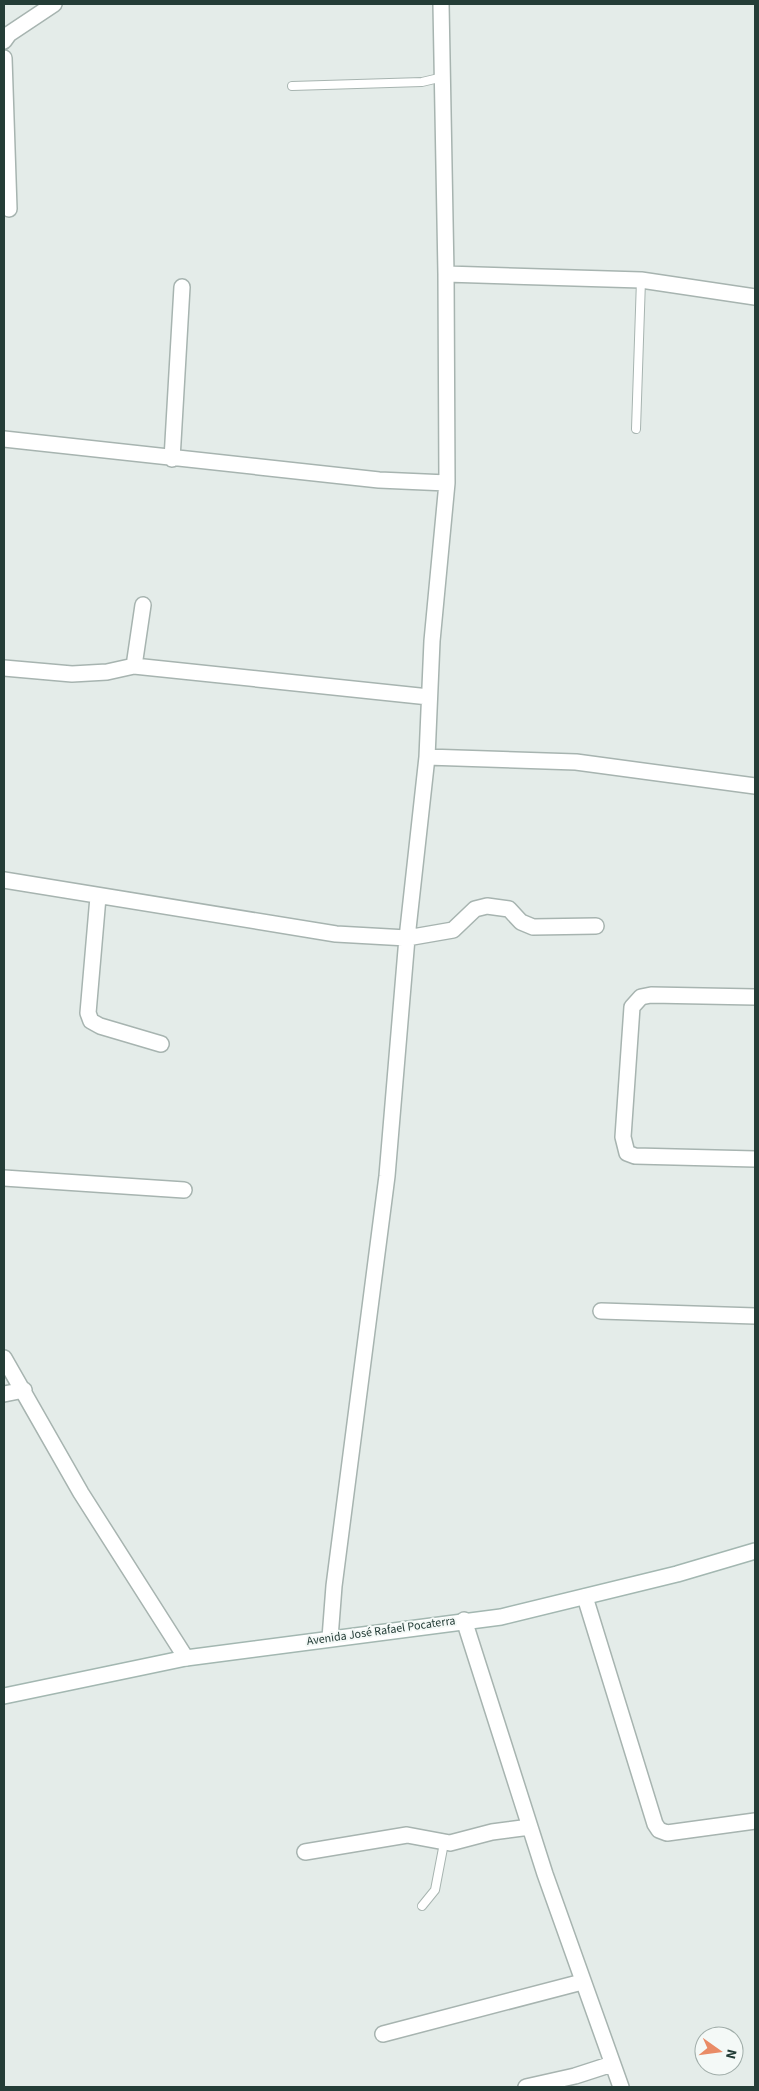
<svg xmlns="http://www.w3.org/2000/svg" width="759" height="2091" viewBox="0 0 759 2091" font-family="'Source Sans 3',sans-serif">
	<style>
		.lines { fill: none; stroke-linecap: round; stroke-linejoin: round }
		.lane-casing { stroke: #a7b4b0; stroke-width: 10 }
		.street-casing { stroke: #a7b4b0; stroke-width: 18 }
		.secondary-casing { stroke: #a3b7b1; stroke-width: 18 }
		.lane { stroke: #fff; stroke-width: 8 }
		.street { stroke: #fff; stroke-width: 15 }
		.secondary { stroke: #fff; stroke-width: 15 }
		.labels { text-anchor: middle; dominant-baseline: central; stroke-width: 4; stroke-linejoin: round; paint-order: stroke }
		.street-label { font-size: 12px; fill: #243d37; stroke: #f4f9f7 }
	</style>
	<rect width="100%" height="100%" fill="#e4ece9"/>
	<g class="lines">
		<defs>
			<path id="lane" d="M292,86L422,82L443,77
				M636,429L641,280
				M422,1906L435,1890L444,1843"/>
			<path id="street" d="M4,41L9,34L54,4
				M4,58L9,209
				M446,274L641,280L755,297
				M4,439L379,480L447,483
				M172,459L182,287
				M134,666L143,605
				M4,668L72,674L107,672L134,666L429,697
				M427,757L576,762L755,786
				M4,880L336,934L407,938L453,930L475,909L487,906L509,909L521,922L533,927L596,926
				M98,897L88,1013L91,1021L100,1026L161,1044
				M755,997L651,995L641,997L632,1007L623,1137L627,1153L635,1156L755,1159
				M4,1178L184,1190
				M601,1311L755,1316
				M4,1358L81,1493L186,1658
				M4,1394L24,1390
				M585,1597L655,1824L659,1830L667,1833L755,1821
				M464,1620L545,1874L621,2087
				M330,1638L334,1586L387,1176L407,938L427,757L432,641L447,483L446,274L441,4
				M305,1852L407,1835L450,1843L492,1832L530,1827
				M383,2034L582,1982
				M526,2087L575,2076L612,2064"/>
			<path id="secondary" d="M4,1696L186,1658L501,1617L677,1574L755,1551"/>
		</defs>
		<use href="#lane" class="lane-casing"/>
		<use href="#street" class="street-casing"/>
		<use href="#secondary" class="secondary-casing"/>
		<use href="#lane" class="lane"/>
		<use href="#street" class="street"/>
		<use href="#secondary" class="secondary"/>
	</g>
	<g class="labels">
		<g class="street-label">
			<text transform="translate(381 1631) rotate(-8)">Avenida José Rafael Pocaterra</text>
		</g>
	</g>
	<rect width="759" height="2091" fill="none" stroke="#243d37" stroke-width="10"/>
	<g transform="translate(719 2051) rotate(104)"><circle r="24" fill="#f4f9f7" stroke="#a1aeaa"/>
	<path d="M0-4L9 19L0 12L-9 19Z" fill="#e98b66"/>
	<text y="-8" font-size="14" font-weight="bold" text-anchor="middle" fill="#243d37">N</text>
	</g>
</svg>
